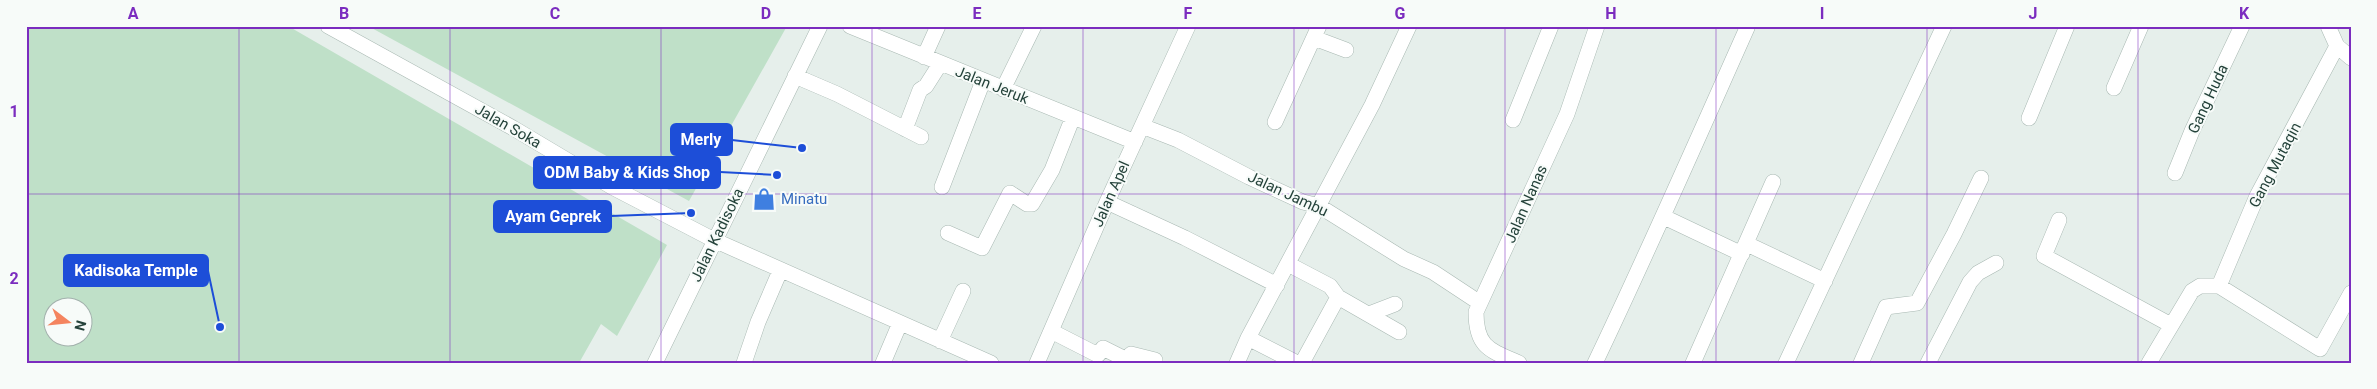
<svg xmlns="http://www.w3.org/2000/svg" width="2377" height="389" viewBox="0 0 2377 389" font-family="Roboto,sans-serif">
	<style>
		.green { fill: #bfe0c8; fill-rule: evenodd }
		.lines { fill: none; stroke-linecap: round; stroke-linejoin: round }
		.minor-casing { stroke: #a8b8b2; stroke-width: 16 }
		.minor { stroke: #fff; stroke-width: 15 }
		.grid { fill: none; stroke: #7b2cbf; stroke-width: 1; stroke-opacity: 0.55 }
		.labels { text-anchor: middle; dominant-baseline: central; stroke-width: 4; stroke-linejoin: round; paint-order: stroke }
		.street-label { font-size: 15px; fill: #24423a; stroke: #f7fbf9 }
		.shop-label { font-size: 15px; fill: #366cbe; stroke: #f7fbf9; text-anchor: start }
		.leader { fill: none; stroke: #1d4ed8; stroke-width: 2 }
		.callout-dot { fill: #1d4ed8; stroke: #f7fbf9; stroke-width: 2 }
		.callout { fill: #1d4ed8; stroke: #1d4ed8; stroke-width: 2 }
		.callout-label { font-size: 16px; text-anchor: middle; font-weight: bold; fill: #fff }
		.neatline { fill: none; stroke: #7b2cbf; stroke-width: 2 }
		.grid-label { font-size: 16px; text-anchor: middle; font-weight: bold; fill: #7b2cbf }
	</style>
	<rect width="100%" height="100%" fill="#e6efeb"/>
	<path class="green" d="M26,26H288L667,245L617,336L601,324L579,363H26ZM52,306H82V336H52Z
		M368,26H787L689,201Z"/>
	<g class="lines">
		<defs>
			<path id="minor" d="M328,26L513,128L612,187L714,240L991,363
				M850,26L1135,142
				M2328,26L2337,46L2351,58
				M1314,38L1346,50
				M924,57L938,26
				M795,76L837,94L921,137
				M2114,88L2141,26
				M1003,89L1034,26
				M2029,118L2067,26
				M1513,120L1551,26
				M1275,122L1319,26
				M1142,126L1178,140L1249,177L1303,202L1319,206L1404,259L1433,272L1480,303
				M905,129L920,90L926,86L940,64
				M2175,173L2192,131L2242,26
				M942,187L983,81
				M1107,202L1185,238L1277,285
				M1664,217L1742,254
				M2059,220L2044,256L2171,325
				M948,233L982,248L1010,193L1027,204H1032L1052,170L1073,117
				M1747,244L1825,281
				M1288,264L1330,286L1338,297L1399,332
				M2219,286L2257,196L2337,46
				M1369,314L1395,304
				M1051,331L1098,355L1103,348L1125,359
				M1248,338L1297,363
				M940,341L963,291
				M655,363L820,26
				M744,363L758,322L780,271
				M883,363L900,323
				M1037,363L1107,202L1188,26
				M1123,363L1131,354L1155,360
				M1237,363L1248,338L1372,105L1409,26
				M1302,363L1338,297
				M1519,363C1489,350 1476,347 1476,312L1567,114L1597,26
				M1595,363C1648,252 1697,140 1747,28
				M1693,363L1773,182
				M1786,363L1944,26
				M1861,363L1886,307L1917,303L1954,234L1981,178
				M1928,363L1970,282L1978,273L1996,263
				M2149,363L2192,291L2200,286H2219L2320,349L2351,293"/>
		</defs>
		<use href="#minor" class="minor-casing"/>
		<use href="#minor" class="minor"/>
	</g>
	<path class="grid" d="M239,26V363M450,26V363M661,26V363M872,26V363M1083,26V363M1294,26V363M1505,26V363M1716,26V363M1927,26V363M2138,26V363M26,194H2351"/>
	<defs>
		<symbol id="shop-bare" viewBox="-9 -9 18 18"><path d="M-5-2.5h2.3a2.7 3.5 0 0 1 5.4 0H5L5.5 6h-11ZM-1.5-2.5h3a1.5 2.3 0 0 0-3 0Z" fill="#3f7fe0" stroke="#f7fbf9" stroke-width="2.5" paint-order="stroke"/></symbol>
	</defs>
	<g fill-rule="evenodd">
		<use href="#shop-bare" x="748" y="183" width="32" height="32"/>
	</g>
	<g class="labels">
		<g class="street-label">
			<text transform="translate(992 85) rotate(22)">Jalan Jeruk</text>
			<text transform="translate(2208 99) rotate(-65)">Gang Huda</text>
			<text transform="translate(508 126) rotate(30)">Jalan Soka</text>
			<text transform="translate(2275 165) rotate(-62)">Gang Mutaqin</text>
			<text transform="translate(1111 194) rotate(-66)">Jalan Apel</text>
			<text transform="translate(1288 194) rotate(25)">Jalan Jambu</text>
			<text transform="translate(1526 204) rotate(-66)">Jalan Nanas</text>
			<text transform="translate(717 235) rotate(-64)">Jalan Kadisoka</text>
		</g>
		<g class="shop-label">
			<text x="781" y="199">Minatu</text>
		</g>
	</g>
	<path class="leader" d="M802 148L732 140M777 175L720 172M691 213L611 216M220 327L208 271"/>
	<g class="callout-dot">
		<circle cx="802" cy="148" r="5"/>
		<circle cx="777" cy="175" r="5"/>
		<circle cx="691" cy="213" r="5"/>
		<circle cx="220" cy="327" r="5"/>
	</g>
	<g class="callout">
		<rect x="671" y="124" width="61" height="31" rx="5"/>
		<rect x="534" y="157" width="186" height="31" rx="5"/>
		<rect x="494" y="201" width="117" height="31" rx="5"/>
		<rect x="64" y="255" width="144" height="31" rx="5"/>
	</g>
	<g class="callout-label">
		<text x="701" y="145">Merly</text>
		<text x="627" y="178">ODM Baby &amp; Kids Shop</text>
		<text x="553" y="222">Ayam Geprek</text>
		<text x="136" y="276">Kadisoka Temple</text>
	</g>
	<rect width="2377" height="389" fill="none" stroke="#f7fbf9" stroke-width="55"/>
	<g transform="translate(68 322) rotate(106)"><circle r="24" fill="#f7fbf9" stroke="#a3b1ad"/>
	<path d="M0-4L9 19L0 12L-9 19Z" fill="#f4845f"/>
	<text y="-8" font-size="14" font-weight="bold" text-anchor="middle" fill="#24423a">N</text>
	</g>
	<rect x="28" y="28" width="2322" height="334" class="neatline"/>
	<g class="grid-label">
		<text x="133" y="19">A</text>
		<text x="344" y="19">B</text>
		<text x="555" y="19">C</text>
		<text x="766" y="19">D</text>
		<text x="977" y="19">E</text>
		<text x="1188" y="19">F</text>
		<text x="1400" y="19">G</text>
		<text x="1611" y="19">H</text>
		<text x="1822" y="19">I</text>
		<text x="2033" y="19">J</text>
		<text x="2244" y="19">K</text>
		<text x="14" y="117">1</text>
		<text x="14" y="284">2</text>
	</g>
</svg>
